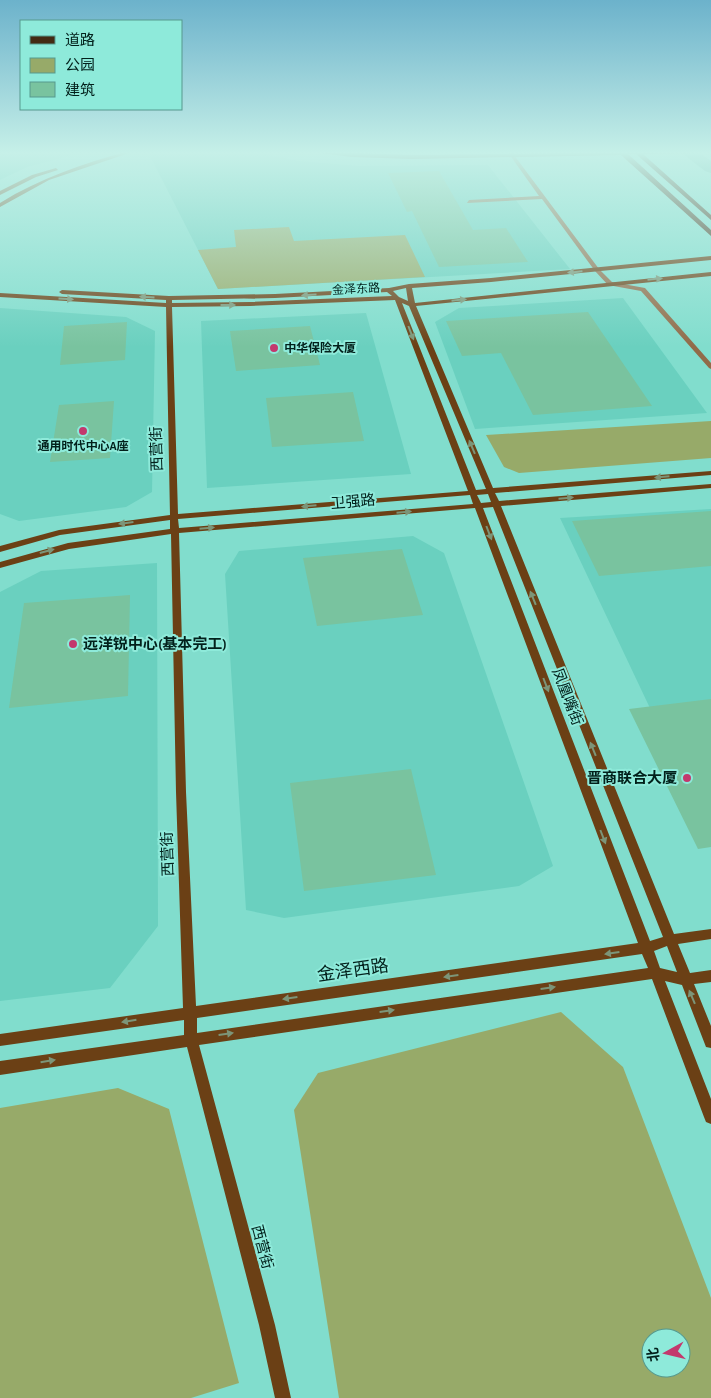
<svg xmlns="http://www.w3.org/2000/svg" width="711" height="1398" viewBox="0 0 711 1398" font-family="'Alegreya Sans','Noto Sans SC',sans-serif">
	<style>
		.built { fill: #6ad0bf }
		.green { fill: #97aa69; fill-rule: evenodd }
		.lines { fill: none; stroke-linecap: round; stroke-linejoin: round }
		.river { fill: #52afa0; fill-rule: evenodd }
		.building { fill: #79c39f }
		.street { fill: #916b49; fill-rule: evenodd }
		.secondary { fill: #6b4015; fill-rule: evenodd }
		.primary { fill: #432a13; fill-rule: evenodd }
		.oneway { fill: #7c9578 }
		.poi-dot { fill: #c3386d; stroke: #8eeada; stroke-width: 2 }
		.labels { text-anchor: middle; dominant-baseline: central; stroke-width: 4; stroke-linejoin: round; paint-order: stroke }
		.far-street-label { font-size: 12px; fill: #02201b; stroke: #8eeada }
		.far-poi-label { font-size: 12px; font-weight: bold; fill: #02201b; stroke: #8eeada; text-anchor: start }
		.street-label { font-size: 15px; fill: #02201b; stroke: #8eeada }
		.poi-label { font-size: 15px; font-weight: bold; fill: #02201b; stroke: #8eeada; text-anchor: start }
		.near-street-label { font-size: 18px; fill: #02201b; stroke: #8eeada }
	</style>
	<rect width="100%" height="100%" fill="#81ddcd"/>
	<path class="built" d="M0,151H88L27,167L0,180Z
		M151,151H251L298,161L359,166L488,165L570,269L218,289L148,152Z
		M623,298L707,413L475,429L435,322L459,308Z
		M0,308L126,317L155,331L152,492L126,507L19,521L0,514Z
		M366,313L411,474L207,488L201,321Z
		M711,509V837L560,518Z
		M413,536L444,553L553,866L519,886L284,918L246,910L225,574L239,551Z
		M157,563L158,926L110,988L0,1001V592L41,571Z"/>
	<path class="green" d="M289,227L294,241L405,235L425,277L218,289L198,250L236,247L234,230Z
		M711,421V458L519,473L504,467L486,435Z
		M561,1012L623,1067L711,1298V1398H339L294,1110L318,1073ZM651,1338H681V1368H651Z
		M118,1088L169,1109L239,1383L191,1398H0V1108Z"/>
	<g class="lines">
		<path class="river" d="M679,151H697L711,161V173L705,171Z"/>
	</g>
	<path class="building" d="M439,171L473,230L506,228L528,262L439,267L412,211L407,212L388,173Z
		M588,312L652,406L533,415L501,353L462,356L446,321Z
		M127,322L125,360L60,365L64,326Z
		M310,326L320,365L236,371L230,331Z
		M353,392L364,441L272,447L266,398Z
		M114,401L110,458L50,462L59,405Z
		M711,511V566L599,576L572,521Z
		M402,549L423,615L317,626L303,558Z
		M130,595L128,696L9,708L24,603Z
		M711,699V847L698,849L629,709Z
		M411,769L436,875L304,891L290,783Z"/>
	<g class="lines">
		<path class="street" d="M507,151H511L599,269L612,282L645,288L711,363V369L709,368L641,291L608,285L595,271L542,199L467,203L469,200L539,196Z"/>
		<path class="secondary" d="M128,151H135L49,180L0,207V203C40,178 83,164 128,151Z
			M56,168L58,170L36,177L0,195V191L32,175Z
			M711,256V260L491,282L412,288L415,303L711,272V276L416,306L493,488L711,471V475L495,493L499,501L711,484V488L501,506L674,934L711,929V939L678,944L690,973L711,970V982L694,984L711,1026V1048L706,1047L682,985L665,981L711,1099V1124L706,1122L704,1117L652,979L199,1045L275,1325L291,1398H275L259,1325L187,1047L0,1075V1061L184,1035V1020L0,1046V1034L183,1008L176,792L171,534L69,549L0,568V562L68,543L170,529V520L60,535L0,552V546L59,530L170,515L166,307L0,297V293L166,303V300L62,294L59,292L62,290L169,296L275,294L389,288L409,284L491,278ZM406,288L408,301L399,297L393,291ZM387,292L392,296L250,302L172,303V300L275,298ZM395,300L468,491L178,514L172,307L250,306ZM402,303L409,306L486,489L476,490ZM488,494L491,502L481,503L477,495ZM470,495L473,504L179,528L178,519ZM493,507L663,937L650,941L483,508ZM475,508L638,943L196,1006L186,792L179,533ZM667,946L677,972L660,968L654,951ZM642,954L648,968L197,1033V1018Z"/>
		<path class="primary" d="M304,151L412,155L711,151V153L643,154L711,215V220L636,154H628L711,230V236L621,155L412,159L352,157Z"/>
	</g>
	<defs><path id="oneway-solid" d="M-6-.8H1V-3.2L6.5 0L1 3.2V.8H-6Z" transform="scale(1.25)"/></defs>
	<g class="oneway">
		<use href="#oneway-solid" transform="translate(575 272) rotate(174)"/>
		<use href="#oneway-solid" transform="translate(655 279) rotate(-6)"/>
		<use href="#oneway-solid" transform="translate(309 295) rotate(177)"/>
		<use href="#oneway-solid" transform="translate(147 297) rotate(-177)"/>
		<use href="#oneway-solid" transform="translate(66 299) rotate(4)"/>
		<use href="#oneway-solid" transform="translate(459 300) rotate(-6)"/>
		<use href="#oneway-solid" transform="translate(228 305)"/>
		<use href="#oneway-solid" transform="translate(411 333) rotate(69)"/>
		<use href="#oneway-solid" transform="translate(472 447) rotate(-113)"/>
		<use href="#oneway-solid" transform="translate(662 477) rotate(175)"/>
		<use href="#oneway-solid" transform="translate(566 498) rotate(-5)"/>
		<use href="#oneway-solid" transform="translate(309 506) rotate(175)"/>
		<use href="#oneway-solid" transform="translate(404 512) rotate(-5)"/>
		<use href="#oneway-solid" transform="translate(126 523) rotate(173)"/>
		<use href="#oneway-solid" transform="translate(207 528) rotate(-5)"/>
		<use href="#oneway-solid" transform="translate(489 533) rotate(69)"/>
		<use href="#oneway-solid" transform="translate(47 551) rotate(-15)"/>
		<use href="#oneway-solid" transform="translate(533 598) rotate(-112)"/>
		<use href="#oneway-solid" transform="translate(546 685) rotate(69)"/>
		<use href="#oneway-solid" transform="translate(593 749) rotate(-112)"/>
		<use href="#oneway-solid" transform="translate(603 837) rotate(69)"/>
		<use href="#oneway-solid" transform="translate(612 953) rotate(172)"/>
		<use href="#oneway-solid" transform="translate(451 976) rotate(172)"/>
		<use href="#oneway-solid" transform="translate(548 988) rotate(-8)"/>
		<use href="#oneway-solid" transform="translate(692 997) rotate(-113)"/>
		<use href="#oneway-solid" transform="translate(290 998) rotate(172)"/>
		<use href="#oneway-solid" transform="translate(387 1011) rotate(-8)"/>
		<use href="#oneway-solid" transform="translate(129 1021) rotate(171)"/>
		<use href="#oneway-solid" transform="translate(226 1034) rotate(-8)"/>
		<use href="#oneway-solid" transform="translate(48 1061) rotate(-9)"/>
	</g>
	<linearGradient id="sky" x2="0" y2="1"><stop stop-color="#6cb2cb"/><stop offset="0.44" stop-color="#c6f0e8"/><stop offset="1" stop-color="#c6f0e8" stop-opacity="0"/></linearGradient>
	<rect width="711" height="347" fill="url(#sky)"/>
	<g class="poi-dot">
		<circle cx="274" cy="348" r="5"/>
		<circle cx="83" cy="431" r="5"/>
		<circle cx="73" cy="644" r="5"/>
		<circle cx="687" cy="778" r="5"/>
	</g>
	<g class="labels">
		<g class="far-street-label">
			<text transform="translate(356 289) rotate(-3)">金泽东路</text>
		</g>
		<g class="far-poi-label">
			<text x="284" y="348">中华保险大厦</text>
			<text x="83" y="446" text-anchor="middle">通用时代中心A座</text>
		</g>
		<g class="street-label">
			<text transform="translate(157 449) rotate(-92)">西营街</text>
			<text transform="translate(353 502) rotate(-5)">卫强路</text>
			<text transform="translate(567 697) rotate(69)">凤凰嘴街</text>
			<text transform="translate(168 854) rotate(-92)">西营街</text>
			<text transform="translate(262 1247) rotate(75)">西营街</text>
		</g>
		<g class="poi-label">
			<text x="83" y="644">远洋锐中心(基本完工)</text>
			<text x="677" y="778" text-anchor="end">晋商联合大厦</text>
		</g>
		<g class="near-street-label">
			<text transform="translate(353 971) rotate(-8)">金泽西路</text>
		</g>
	</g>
	<rect x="20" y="20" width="162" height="90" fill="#8eeada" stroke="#56998e"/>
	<rect x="30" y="36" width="25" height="8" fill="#432a13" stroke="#56998e"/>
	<text x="65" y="45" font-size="15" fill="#02201b">道路</text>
	<rect x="30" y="58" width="25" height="15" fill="#97aa69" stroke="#56998e"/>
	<text x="65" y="70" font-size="15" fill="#02201b">公园</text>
	<rect x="30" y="82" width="25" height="15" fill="#79c39f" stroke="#56998e"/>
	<text x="65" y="95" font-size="15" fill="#02201b">建筑</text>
	<g transform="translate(666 1353) rotate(262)"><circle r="24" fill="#8eeada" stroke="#56998e"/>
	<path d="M0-4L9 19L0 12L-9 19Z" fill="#c3386d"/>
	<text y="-8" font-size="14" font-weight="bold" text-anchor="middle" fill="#02201b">北</text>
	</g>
</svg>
